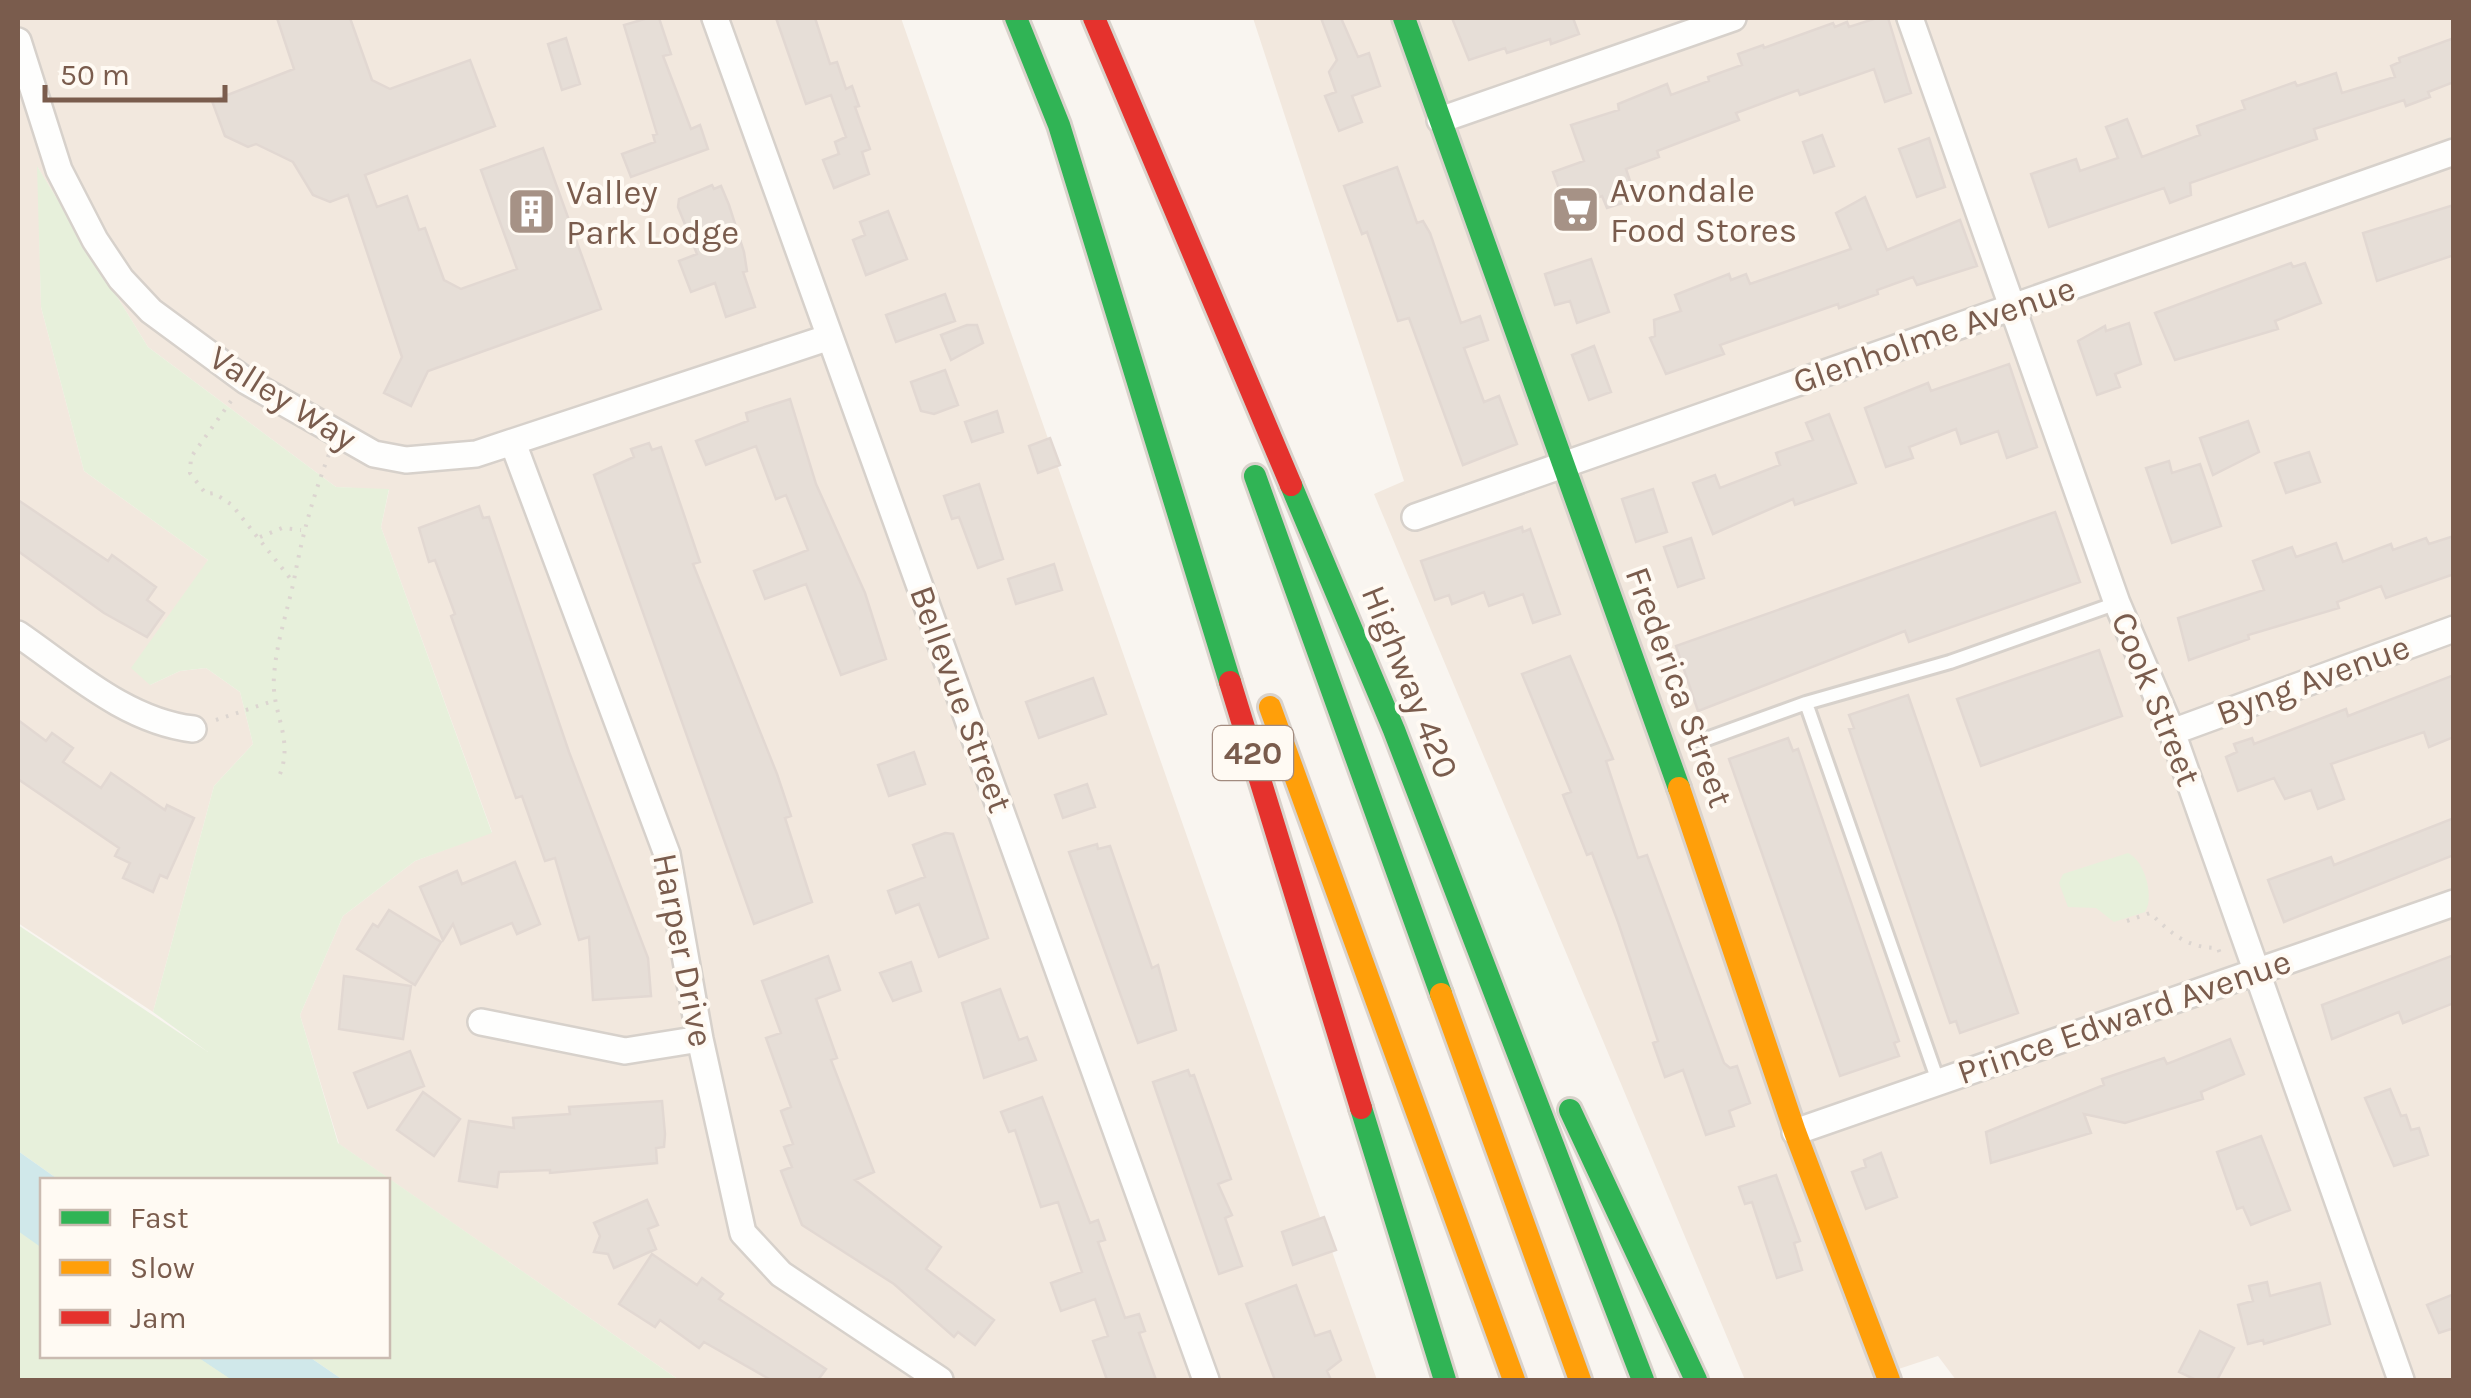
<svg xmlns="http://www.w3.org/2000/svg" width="2471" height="1398" viewBox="0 0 2471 1398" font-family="Karla,sans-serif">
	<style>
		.residential { fill: #f2e8de }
		.green { fill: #e7f0db }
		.water { fill: #d0e8ea }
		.building { fill: #e6ded7; stroke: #e2d8d2; stroke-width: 2.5 }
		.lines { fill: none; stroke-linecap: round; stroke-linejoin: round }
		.lane-casing { stroke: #d7d1cb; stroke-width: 18 }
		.street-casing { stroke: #d7d1cb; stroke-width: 30 }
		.fast-casing { stroke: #d9d2cb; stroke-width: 28 }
		.slow-casing { stroke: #d9d2cb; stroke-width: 28 }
		.jam-casing { stroke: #d9d2cb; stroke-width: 28 }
		.path { stroke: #dcd5d0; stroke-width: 4; stroke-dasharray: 2.5 8; stroke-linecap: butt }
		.lane { stroke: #fefefd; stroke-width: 12 }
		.street { stroke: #fefefd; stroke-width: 25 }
		.fast { stroke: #30b455; stroke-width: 22 }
		.slow { stroke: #ff9f0a; stroke-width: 22 }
		.jam { stroke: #e5322d; stroke-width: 22 }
		.labels { text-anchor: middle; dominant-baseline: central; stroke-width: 8; stroke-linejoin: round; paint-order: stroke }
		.shield { fill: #fffaf3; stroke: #a28b7f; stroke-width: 2.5 }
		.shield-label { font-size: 32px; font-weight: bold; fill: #7a5c4d }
		.poi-label { font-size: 35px; fill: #7a5c4d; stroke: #fffaf3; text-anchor: start }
		.street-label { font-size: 35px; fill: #7a5c4d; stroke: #fffaf3 }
	</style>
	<rect width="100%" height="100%" fill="#f9f5f0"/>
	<path class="residential" d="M18,18H901L1377,1380H679L339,1144L300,1015L343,916L415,861L492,832L381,527L389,490L336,487L148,347L38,168L41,307L84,471L208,560L150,685L180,671L206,668L240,692L253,744L214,786L153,1012L18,923Z
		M1253,18H2453V1380H1956L1938,1356L1865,1380H1745L1374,494L1404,481Z"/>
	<path class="green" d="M37,166L148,347L336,487L389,489L381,527L492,833L415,861L343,916L300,1015L338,1143L679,1380H343L308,1356H388V1180H59L18,1151V925L208,1052L153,1012L214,786L253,744L240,692L206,668L180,671L150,685L131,668L208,560L84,471L41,307Z
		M2128,853C2144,860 2155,896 2145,912L2114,922L2096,908L2068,907L2059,883L2063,874Z
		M18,1229L42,1246V1356H198L234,1380H18Z"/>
	<path class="water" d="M18,1151L59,1180H42V1248L18,1231Z
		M196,1356H308L343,1380H232Z"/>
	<path class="building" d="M277,18H350L372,80L390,89L470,60L495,126L365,175L377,207L407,196L419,230L425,228L444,280L461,289L517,269L481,170L543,148L601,309L428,371L411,406L384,393L402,357L348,195L330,202L313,195L293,162L256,144L248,147L225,136L212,101L294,69Z
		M648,18H659L671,54L663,56L691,129L700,125L708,149L631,177L622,154L655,142L653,135L657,134L624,25Z
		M776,18H815L830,64L837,62L846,89L852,86L859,106L855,107L870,149L862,152L869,174L834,188L823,160L839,154L835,142L846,137L831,95L806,104Z
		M1321,18H1341L1358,57L1369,53L1380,86L1352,96L1362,122L1339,131L1325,96L1336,92L1329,72L1337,60Z
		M1452,18H1573L1579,34L1551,44L1550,39L1507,53L1505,48L1469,60Z
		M1877,18H1888L1911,93L1885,102L1874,69L1800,95L1798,90L1736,113L1739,120L1657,151L1659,157L1626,169L1636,199L1607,208L1602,196L1566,208L1553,172L1584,161L1571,125L1619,110L1618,104L1667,84L1671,95L1709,81L1708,77L1742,65L1738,54L1763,45L1764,48L1833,23L1835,27L1847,22L1849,27Z
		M566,38L580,84L562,90L548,44Z
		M2454,38V82L2428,92L2430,97L2406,106L2404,100L2314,129L2317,139L2190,183L2191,195L2170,203L2164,188L2049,227L2031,174L2076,159L2080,171L2118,158L2106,127L2127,119L2142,157L2200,135L2197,126L2245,109L2242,101L2295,82L2297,86L2336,73L2342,93L2395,77L2391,66L2400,62L2399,58Z
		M1822,135L1834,166L1814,173L1803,142Z
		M1929,138L1945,187L1917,197L1899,149Z
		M1397,167L1417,223L1423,221L1430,233L1461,323L1480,316L1488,340L1464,348L1484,402L1499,396L1517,444L1463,465L1409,318L1398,321L1367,232L1362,234L1344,186Z
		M712,185L714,189L721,186L729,205L744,252L747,271L743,272L755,307L726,317L715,283L691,292L679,261L697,254L678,207L679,199Z
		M1865,197L1887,250L1960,220L1977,266L1917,285L1913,277L1877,290L1878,294L1839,308L1838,304L1720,345L1724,354L1666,374L1650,338L1655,336L1654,320L1681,311L1675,295L1729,274L1731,280L1746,274L1750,284L1851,249L1836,213Z
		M2454,205V255L2377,281L2363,233Z
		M888,211L907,259L866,275L853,240L865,235L860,222Z
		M1591,259L1609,312L1577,323L1570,301L1555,305L1545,274Z
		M2291,263L2293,267L2305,263L2321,303L2275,321L2278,329L2175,360L2155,313Z
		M945,294L955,321L896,342L886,315Z
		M2129,323L2141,364L2115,374L2120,387L2097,395L2078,341L2105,326L2106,331Z
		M967,325H977L983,343L951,360L941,335Z
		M1594,346L1611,392L1589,400L1572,355Z
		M2009,364L2037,447L2007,458L1998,431L1961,444L1956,429L1909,447L1913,458L1886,467L1865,408L1928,383L1931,391Z
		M945,370L958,405L934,414L921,411L911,382Z
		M790,399L816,484L865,593L886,659L841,675L806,584L765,599L754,571L808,550L786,495L776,499L756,446L706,465L696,441L748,421L746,413Z
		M997,411L1003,432L972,442L965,422Z
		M1829,414L1856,483L1795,505L1793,499L1713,534L1693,483L1715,475L1720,488L1780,465L1776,453L1813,440L1806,423Z
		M2248,421L2259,452L2213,475L2200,438Z
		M1050,438L1060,465L1038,473L1029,446Z
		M649,443L652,450L661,447L700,562L693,564L777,774L791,816L785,818L812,902L754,924L594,475L634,457L631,449Z
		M2309,452L2320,482L2286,493L2275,463Z
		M2169,461L2172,473L2200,464L2221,526L2172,543L2146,468Z
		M979,484L1003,559L978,568L959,517L952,519L944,496Z
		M1653,489L1667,532L1636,542L1622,499Z
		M18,500L108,561L112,555L156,587L147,600L164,613L147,637L104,613L18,551Z
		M479,506L483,518L489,517L569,752L648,958L651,996L593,1000L589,937L579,940L555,858L545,861L522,796L516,798L451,616L455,614L435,560L429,562L419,528Z
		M2055,512L2080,582L1909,642L1905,631L1698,711L1676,646Z
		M1522,527L1523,532L1530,529L1560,614L1533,623L1523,594L1489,606L1484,592L1452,604L1449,595L1435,600L1421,561Z
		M2454,536V574L2386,598L2381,586L2337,602L2339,608L2248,635L2249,639L2189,660L2178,618L2264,590L2253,561L2292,547L2296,557L2336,543L2343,562L2391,544L2393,550L2426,538L2429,544Z
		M1691,538L1704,578L1678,587L1664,547Z
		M1054,564L1062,590L1016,604L1008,579Z
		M2099,650L2122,716L1981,766L1957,699Z
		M1570,656L1613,759L1606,761L1638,858L1647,855L1724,1063L1730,1068L1737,1066L1750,1103L1729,1111L1734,1126L1706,1135L1683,1070L1665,1077L1653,1043L1658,1041L1618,922L1592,853L1587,855L1563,795L1571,792L1522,674Z
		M2454,675V737L2429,747L2424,732L2331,764L2344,799L2318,809L2311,790L2285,799L2274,778L2238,791L2226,757L2237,752L2234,744L2252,738L2254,744L2346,709L2348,716Z
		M1093,678L1106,714L1039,738L1026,702Z
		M1908,695L2018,1013L1960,1033L1956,1021L1950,1023L1849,729L1854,728L1849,715Z
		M18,720L46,741L52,733L73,748L63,762L101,788L111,773L165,810L167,805L194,818L167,878L160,875L153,892L123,878L130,863L115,856L119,848L18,779Z
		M1788,738L1793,751L1798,749L1899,1041L1894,1043L1899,1056L1840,1076L1729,759Z
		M914,752L925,784L889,796L878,765Z
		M1087,784L1095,807L1063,818L1055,795Z
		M2454,818V855L2284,922L2268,880L2331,857L2334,865Z
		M945,833L953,834L988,938L939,957L919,904L896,913L888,891L925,877L913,845Z
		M1097,844L1098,849L1110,846L1152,968L1158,965L1176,1030L1138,1043L1069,852Z
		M515,862L540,924L517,934L512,923L461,944L453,924L443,940L420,887L457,871L462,884Z
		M389,910L441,942L415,985L357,949L373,924L378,927Z
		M2454,955V1003L2403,1023L2399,1012L2332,1039L2322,1005Z
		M828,956L840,990L816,999L837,1058L831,1060L874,1172L855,1180L941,1247L926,1269L994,1320L975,1345L958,1332L954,1337L894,1284L802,1225L781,1171L792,1167L784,1147L793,1144L781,1111L791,1107L766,1038L781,1033L762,981Z
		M911,962L921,991L893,1001L880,973Z
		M344,976L411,986L403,1039L339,1029Z
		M1000,989L1019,1040L1027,1037L1036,1060L984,1078L962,1003Z
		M2230,1039L2244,1074L2201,1092L2203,1099L2125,1123L2084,1114L2091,1133L1991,1163L1986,1132L2104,1085L2102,1079L2164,1058L2167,1064Z
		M410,1051L424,1086L368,1108L354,1073Z
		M1188,1070L1190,1076L1194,1075L1231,1179L1218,1184L1232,1215L1225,1218L1242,1266L1219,1274L1153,1082Z
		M2390,1089L2401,1116L2406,1115L2411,1130L2419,1128L2428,1155L2394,1166L2365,1098Z
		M423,1092L460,1119L434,1156L397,1130Z
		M1042,1097L1090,1223L1098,1220L1105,1240L1098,1242L1125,1318L1139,1314L1145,1331L1139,1333L1156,1380H1107L1093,1341L1108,1336L1095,1299L1061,1311L1051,1283L1082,1272L1058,1202L1041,1207L1015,1130L1009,1132L1001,1112Z
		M662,1101L665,1134L664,1147L656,1148L657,1163L550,1173V1170L499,1172L497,1187L459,1181L469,1121L514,1128L513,1118L570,1114L569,1107Z
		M2261,1136L2290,1210L2251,1225L2243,1207L2237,1209L2217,1152Z
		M1881,1153L1897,1197L1866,1209L1852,1172L1866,1167L1864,1160Z
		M1776,1175L1800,1241L1794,1243L1802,1270L1777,1278L1752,1202L1745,1204L1739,1187Z
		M647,1200L658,1225L648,1229L656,1249L614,1268L608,1254L594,1252L600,1236L594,1223Z
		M1324,1217L1336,1250L1293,1265L1282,1232Z
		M652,1254L697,1285L702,1278L723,1294L719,1299L826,1369L818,1380H771L704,1342L699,1348L660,1320L655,1327L619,1304Z
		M2267,1282L2270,1296L2320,1283L2330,1324L2264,1344L2263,1340L2248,1344L2238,1305L2253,1301L2249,1286Z
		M1296,1285L1315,1336L1330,1331L1341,1360L1327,1371L1331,1380H1275L1246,1304Z
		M2454,1294V1328L2439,1333L2427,1305Z
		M2200,1331L2234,1348L2217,1380H2196L2179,1372Z"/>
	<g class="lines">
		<defs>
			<path id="lane" d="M1806,703L1938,1081
				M1701,741L1806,703L1950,662L2117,603"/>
			<path id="street" d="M715,18L1206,1380
				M1910,18L2117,603L2172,732L2401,1380
				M18,41L59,170L95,240L121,279L151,311L246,381L374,454L406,460L476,454L830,337
				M1440,120L1733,18
				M513,443L667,854L700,1039L743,1233L781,1274L940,1380
				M1415,517L2454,152
				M18,634C72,671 126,721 193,729
				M2172,732L2454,629
				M481,1022L625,1051L700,1039
				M1795,1132L2454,903"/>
			<path id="fast" d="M1016,18L1059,125L1230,682
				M1404,18L1679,788
				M1255,476L1441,994
				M1291,485L1394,730L1643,1380
				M1361,1108L1445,1380
				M1570,1110L1696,1380"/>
			<path id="slow" d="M1270,707L1514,1380
				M1679,788L1795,1132L1889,1380
				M1441,994L1580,1380"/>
			<path id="jam" d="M1094,18L1291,485
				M1230,682L1361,1108"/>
		</defs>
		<use href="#lane" class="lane-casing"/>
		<use href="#street" class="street-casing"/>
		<use href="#fast" class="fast-casing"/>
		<use href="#slow" class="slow-casing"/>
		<use href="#jam" class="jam-casing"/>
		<path class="path" d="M231,401L191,457L190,473L206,494L214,493L232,505L293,582
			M260,537L282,528L301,530
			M216,720L273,701
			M280,774C294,738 271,712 274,677C276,643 287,613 294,580C303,532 312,500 329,454
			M2127,921L2150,913C2172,934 2187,948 2218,948L2222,959"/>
		<use href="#lane" class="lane"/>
		<use href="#street" class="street"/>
		<use href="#fast" class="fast"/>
		<use href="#slow" class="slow"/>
		<use href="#jam" class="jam"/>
	</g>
	<defs>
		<symbol id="supermarket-square" viewBox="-11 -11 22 22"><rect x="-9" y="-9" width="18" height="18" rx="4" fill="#a69286" stroke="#fffaf3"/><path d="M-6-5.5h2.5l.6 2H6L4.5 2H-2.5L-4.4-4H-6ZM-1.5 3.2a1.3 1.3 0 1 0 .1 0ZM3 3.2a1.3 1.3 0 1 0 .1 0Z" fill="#fff"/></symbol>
		<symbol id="building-square" viewBox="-11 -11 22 22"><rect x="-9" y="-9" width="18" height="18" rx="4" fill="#a69286" stroke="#fffaf3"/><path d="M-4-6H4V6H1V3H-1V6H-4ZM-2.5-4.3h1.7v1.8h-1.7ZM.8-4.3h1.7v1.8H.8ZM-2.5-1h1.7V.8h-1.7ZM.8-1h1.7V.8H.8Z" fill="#fff"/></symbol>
	</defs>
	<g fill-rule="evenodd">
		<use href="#supermarket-square" x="1548" y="182" width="55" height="55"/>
		<use href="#building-square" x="504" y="184" width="55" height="55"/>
	</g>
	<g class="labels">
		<rect class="shield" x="1213" y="726" width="80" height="54" rx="8"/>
		<g class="shield-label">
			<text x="1253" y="753">420</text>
		</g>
		<g class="poi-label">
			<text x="1610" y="190">Avondale<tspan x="1610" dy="40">Food Stores</tspan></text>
			<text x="566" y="192">Valley<tspan x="566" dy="40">Park Lodge</tspan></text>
		</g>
		<g class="street-label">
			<text transform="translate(1934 335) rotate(-19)">Glenholme Avenue</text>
			<text transform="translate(283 398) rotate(32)">Valley Way</text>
			<text transform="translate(2313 680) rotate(-20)">Byng Avenue</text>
			<text transform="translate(1410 682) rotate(68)">Highway 420</text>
			<text transform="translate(1679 687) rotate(70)">Frederica Street</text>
			<text transform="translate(961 699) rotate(70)">Bellevue Street</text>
			<text transform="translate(2156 699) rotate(68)">Cook Street</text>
			<text transform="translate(683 950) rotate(79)">Harper Drive</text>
			<text transform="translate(2124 1017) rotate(-19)">Prince Edward Avenue</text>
		</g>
	</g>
	<rect width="2471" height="1398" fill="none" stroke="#7a5c4d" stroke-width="40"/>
	<rect x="40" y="1178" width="350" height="180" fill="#fffaf3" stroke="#cabbb1" stroke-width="2.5"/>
	<rect x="60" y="1210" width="50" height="15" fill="#30b455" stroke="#cabbb1" stroke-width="2.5"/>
	<text x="130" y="1228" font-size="30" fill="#7a5c4d">Fast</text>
	<rect x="60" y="1260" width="50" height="15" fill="#ff9f0a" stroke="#cabbb1" stroke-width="2.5"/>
	<text x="130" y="1278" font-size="30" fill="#7a5c4d">Slow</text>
	<rect x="60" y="1310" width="50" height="15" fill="#e5322d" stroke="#cabbb1" stroke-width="2.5"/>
	<text x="130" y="1328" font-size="30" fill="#7a5c4d">Jam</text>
	<path d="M45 85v15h180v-15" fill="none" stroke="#7a5c4d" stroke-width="5"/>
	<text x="60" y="85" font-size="30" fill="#7a5c4d" stroke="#fffaf3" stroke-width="8" paint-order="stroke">50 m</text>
</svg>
